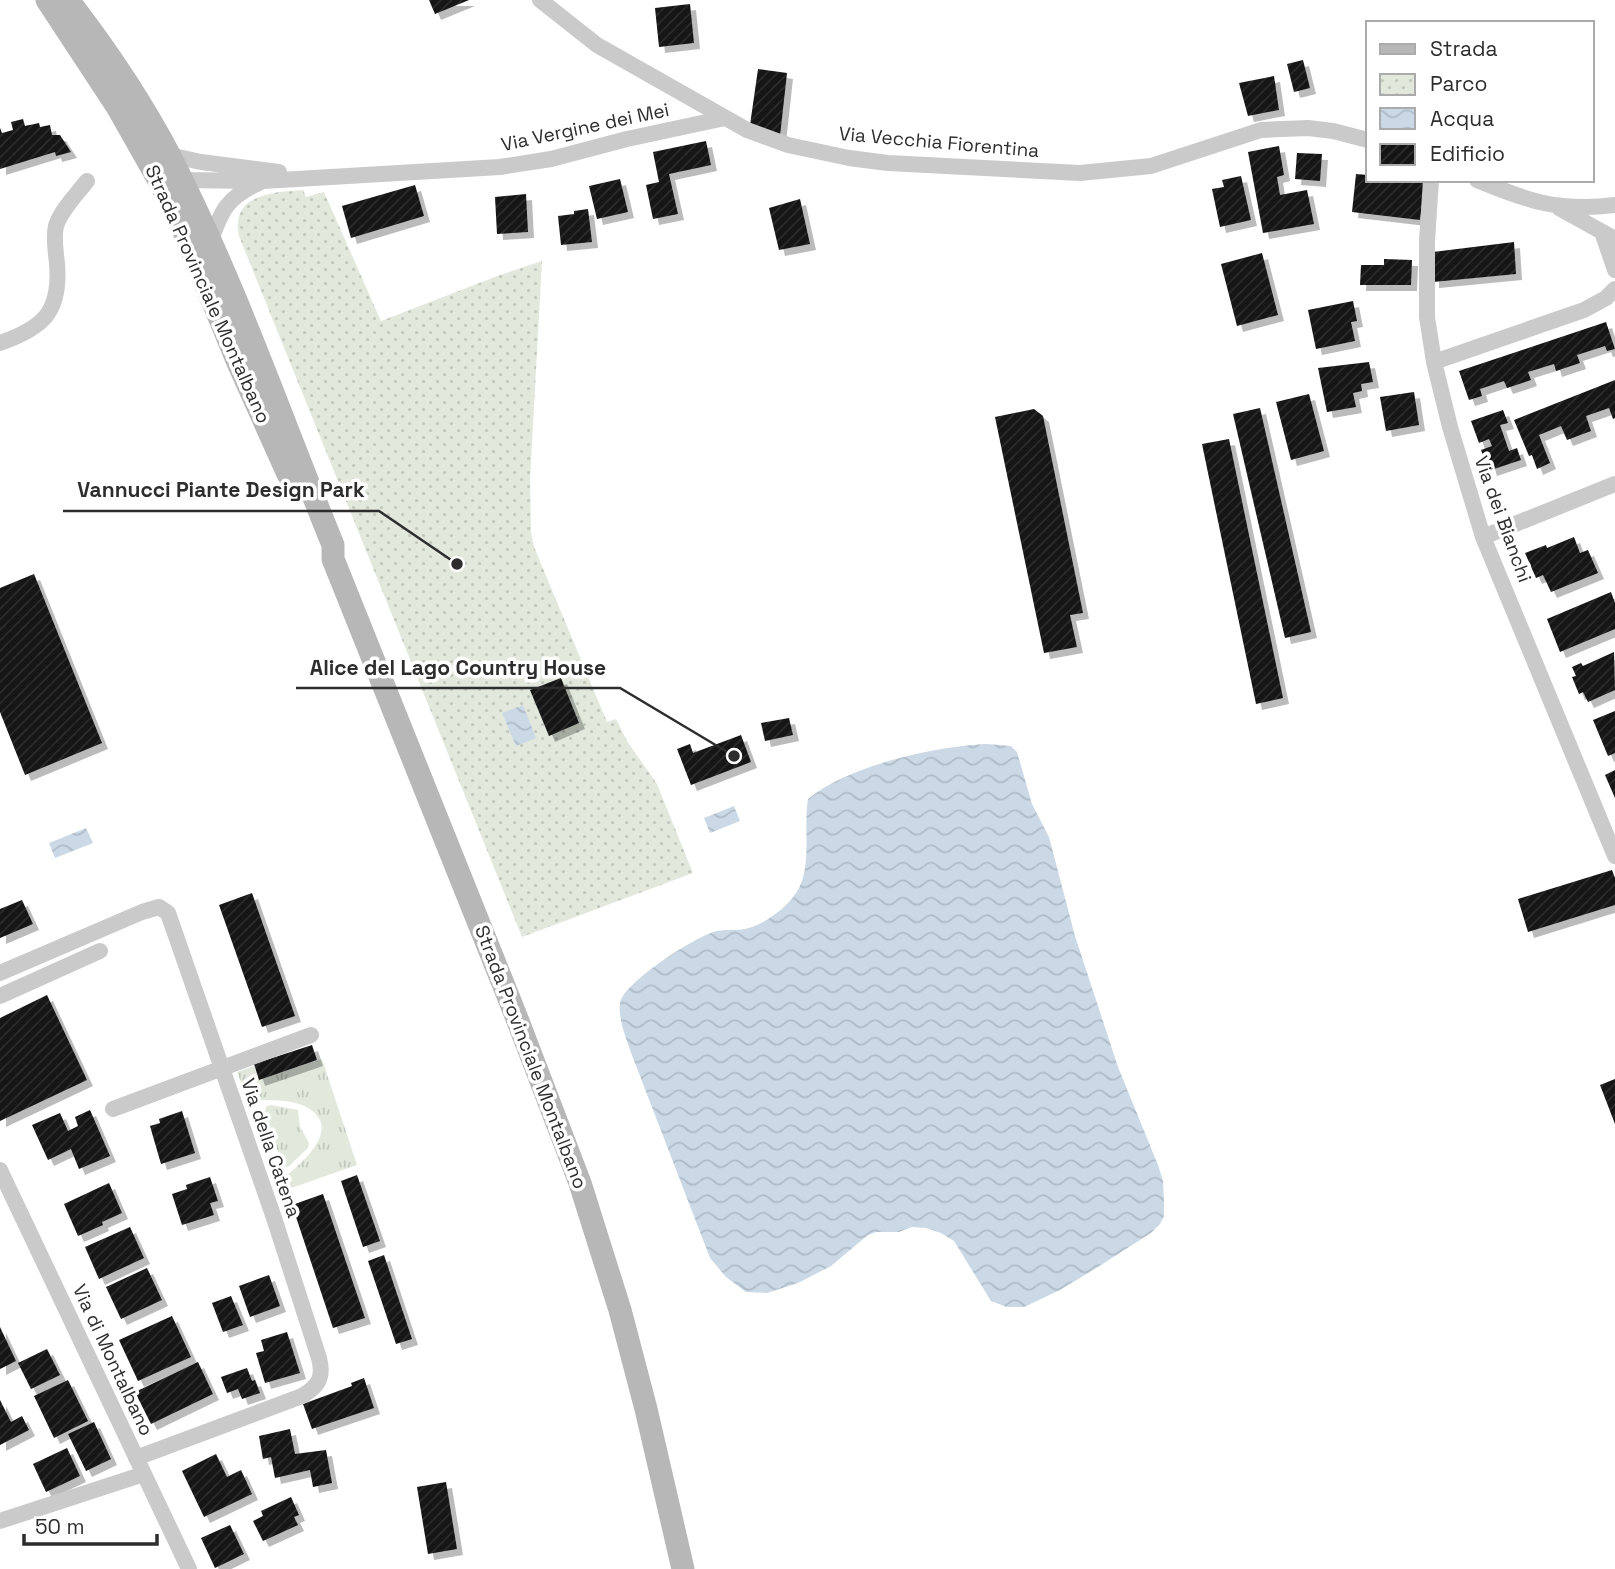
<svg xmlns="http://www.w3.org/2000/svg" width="1615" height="1569" viewBox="0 0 1615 1569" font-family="'Space Grotesk',sans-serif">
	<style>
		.grass { fill: url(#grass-tufts) }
		.park { fill: url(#park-dots) }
		.water { fill: url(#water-waves) }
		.building { fill: url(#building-hatch); filter: url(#shadow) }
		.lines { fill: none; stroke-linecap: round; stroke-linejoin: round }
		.street { stroke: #cacaca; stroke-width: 16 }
		.secondary { stroke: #b7b7b7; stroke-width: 23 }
		.labels { text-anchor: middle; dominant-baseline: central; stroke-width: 7; stroke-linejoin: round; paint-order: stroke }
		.street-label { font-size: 19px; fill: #2d2d2d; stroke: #fff }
		.leader { fill: none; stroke: #2d2d2d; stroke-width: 2.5 }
		.callout-dot { fill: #2d2d2d; stroke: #fff; stroke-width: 2.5 }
		.callout-label { font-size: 21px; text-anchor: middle; font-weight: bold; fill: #2d2d2d; stroke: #fff; stroke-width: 7; stroke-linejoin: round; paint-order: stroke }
	</style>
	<defs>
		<pattern id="grass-tufts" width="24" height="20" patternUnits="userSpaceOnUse" patternTransform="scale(1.75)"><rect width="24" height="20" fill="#e2e9dc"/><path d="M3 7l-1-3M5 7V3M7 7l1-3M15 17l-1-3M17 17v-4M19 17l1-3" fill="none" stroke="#c2c8bd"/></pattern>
		<pattern id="park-dots" width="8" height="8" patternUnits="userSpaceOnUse" patternTransform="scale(1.75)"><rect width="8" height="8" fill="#e2e9dc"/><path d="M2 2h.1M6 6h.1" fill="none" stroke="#c2c8bd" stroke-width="1.8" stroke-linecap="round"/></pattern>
		<pattern id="water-waves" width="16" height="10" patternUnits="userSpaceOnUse" patternTransform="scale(1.75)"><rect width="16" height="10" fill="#cbd9e7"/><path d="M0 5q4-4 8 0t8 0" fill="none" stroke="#afbbc6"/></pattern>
		<pattern id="building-hatch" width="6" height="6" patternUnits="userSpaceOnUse" patternTransform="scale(1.75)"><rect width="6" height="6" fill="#141414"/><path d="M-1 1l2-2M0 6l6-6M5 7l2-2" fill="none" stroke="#2e2e2e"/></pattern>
		<filter id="shadow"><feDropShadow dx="6" dy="6" stdDeviation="0" flood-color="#0004"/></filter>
	</defs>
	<rect width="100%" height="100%" fill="#fff"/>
	<path class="grass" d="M322,1059L357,1165L277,1193L274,1182L287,1178V1175C306,1160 344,1125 304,1106C292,1100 274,1100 260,1100L254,1082L242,1085L237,1072L254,1066L259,1080Z
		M271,1105L298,1110L300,1127L309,1143L308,1148L288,1167L283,1166L264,1113L267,1106Z"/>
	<path class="park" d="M303,190L306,197L324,192L381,321L500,275L542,261L530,480L531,532L534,547L607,722L616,719L627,741L657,784L693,873L522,937L239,236C230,194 274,192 303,190Z"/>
	<path class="water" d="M523,705L536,738L516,746L502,713Z
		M987,744L1011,746L1017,752L1032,804L1049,837L1075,936L1118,1067L1158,1165L1163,1181L1164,1200V1216L1160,1224L1151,1233L1098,1267L1060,1290L1024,1307H1007L991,1301L954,1241L941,1233L926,1228L912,1227L899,1232H876L868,1235L831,1266L798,1283L767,1293L746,1292L726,1277L710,1258L630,1050C625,1035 618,1018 620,1003C623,983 697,935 717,931C728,929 738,931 749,928C766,923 786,908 796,893C813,868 803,828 808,799C847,766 936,746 987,744Z
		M734,806L740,821L710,833L704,818Z
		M86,828L93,843L55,858L49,843Z"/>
	<path class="building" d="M429,0H469L435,14Z
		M690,4L694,43L659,47L655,8Z
		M1303,60L1310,88L1294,92L1287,64Z
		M758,69L787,73L780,136L750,125Z
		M1274,76L1279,110L1248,116L1239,83Z
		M23,119L25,126L39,123L40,127L50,125L52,135H60L71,152L56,156L55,152L0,169V128L2,133L13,130L11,122Z
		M706,141L711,165L669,174L678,214L653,219L646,185L659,182L653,152Z
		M1279,146L1284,175L1277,177L1280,195L1307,190L1314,224L1263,233L1248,152Z
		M1297,153L1322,154L1320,181L1295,179Z
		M1356,174L1368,175V180H1425L1420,220L1352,212Z
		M1241,176L1251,220L1220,227L1212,189L1224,187L1222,180Z
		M620,179L628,212L597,219L589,186Z
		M415,185L424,216L351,238L342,206Z
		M526,194L528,232L497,234L495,197Z
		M800,199L810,244L779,250L769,208Z
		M588,209L592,242L561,245L558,216L574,214V211Z
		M1514,242L1516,274L1433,282V252Z
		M1262,253L1278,315L1237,326L1221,264Z
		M1384,259L1412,260L1411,285H1360L1361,265H1384Z
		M1353,301L1357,321L1351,322L1355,341L1316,349L1308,310Z
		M1606,322L1615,349L1607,351L1605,346L1577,355L1580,363L1556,371L1554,364L1528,372L1531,380L1507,388L1504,381L1480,389L1482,396L1469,400L1459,371Z
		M1369,362L1373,382L1361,384L1362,391L1353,393L1356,407L1327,412L1318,368Z
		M1615,380V418L1613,419L1609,408L1586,416L1591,431L1567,440L1561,426L1539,435L1550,463L1537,469L1532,455L1529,456L1514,420Z
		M1414,392L1419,425L1386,431L1380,397Z
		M1309,394L1324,451L1291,460L1276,402Z
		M1260,408L1311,632L1285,638L1233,414Z
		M1034,409L1043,416L1083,613L1070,615L1077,647L1044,653L995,417Z
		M1503,410L1508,423L1500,425L1509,451L1517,448L1521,460L1491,470L1489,463L1486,464L1481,450L1492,446L1489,439L1479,443L1471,421Z
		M1229,439L1283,698L1256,704L1202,444Z
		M1574,537L1580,553L1588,550L1598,573L1551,592L1543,575L1536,578L1525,553L1546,545L1547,548Z
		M34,574L102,743L25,775L0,712V588Z
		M1611,592L1615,603V629L1560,652L1547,619Z
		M1614,652L1615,690L1588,702L1583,692L1579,694L1572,677L1576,676L1572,667L1581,663L1583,666Z
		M561,678L579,723L549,736L530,690Z
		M1615,711V753L1608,756L1593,720Z
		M789,718L793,735L765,741L761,723Z
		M741,735L751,762L691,785L677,749L690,744L693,753Z
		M1615,770V798L1605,775Z
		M1612,870L1615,878V905L1528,932L1518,899Z
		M252,893L295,1016L262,1027L219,905Z
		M22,900L33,924L0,938V909Z
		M47,995L87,1080L0,1121V1018Z
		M312,1045L317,1060L259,1080L254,1064Z
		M1615,1079V1124L1600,1085Z
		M90,1110L110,1156L79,1169L71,1149L48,1160L32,1125L60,1113L68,1131L78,1126L75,1117Z
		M182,1111L195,1153L161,1164L150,1126L160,1123L159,1119Z
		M357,1175L380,1241L363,1247L341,1181Z
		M210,1177L218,1201L210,1203L214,1215L182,1225L172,1194L187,1189L186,1185Z
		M109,1183L122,1213L102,1222L103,1225L78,1236L64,1204Z
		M323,1194L365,1318L333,1328L292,1205Z
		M130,1227L144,1258L99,1279L85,1247Z
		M384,1255L412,1339L396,1344L368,1261Z
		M147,1268L162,1300L121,1319L106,1287Z
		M269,1275L280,1306L250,1317L239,1286Z
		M231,1296L243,1325L223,1332L212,1303Z
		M172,1316L191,1357L138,1381L119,1340Z
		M0,1327L16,1361L0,1369Z
		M287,1332L300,1373L265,1383L256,1353L264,1351L261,1340Z
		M47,1349L60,1375L31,1389L18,1363Z
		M198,1362L213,1394L151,1424L135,1392Z
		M247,1368L252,1381L255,1380L260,1393L242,1399L238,1389L227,1393L221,1377Z
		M364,1378L374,1408L312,1429L303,1404L352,1386L351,1383Z
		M68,1380L88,1421L54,1438L34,1396Z
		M0,1400L11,1422L22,1416L29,1430L0,1445Z
		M94,1422L111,1459L86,1471L68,1434Z
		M290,1429L295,1454L326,1450L332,1483L313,1487L310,1470L275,1478L271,1457L263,1459L259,1436Z
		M67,1448L80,1476L46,1492L33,1464Z
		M216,1454L227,1477L241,1470L252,1494L204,1517L182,1471Z
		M446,1482L457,1549L428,1554L417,1487Z
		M291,1497L299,1515L294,1517L298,1525L263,1541L253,1521L263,1516L261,1511Z
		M230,1525L244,1554L215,1568L201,1538Z"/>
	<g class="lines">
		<path class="street" d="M540,0L597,45L747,130L788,145L849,158L888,163L1080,173L1151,166L1261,130L1308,128L1333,131L1368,140
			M169,155L201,162L279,172
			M173,178L181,180L263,181L500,167L551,159L627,139L725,118
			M1431,180L1427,241V317L1434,362L1450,427L1483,537L1615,856
			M1477,180C1528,201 1558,212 1615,205
			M1559,208L1615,239
			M1602,232L1615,270
			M210,243C221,211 227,197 259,183
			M0,343C43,328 61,312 57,264C56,252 53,238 56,226C61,210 77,194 87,181
			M1434,362L1584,310L1606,298L1615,289
			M1483,537L1615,484
			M0,973L142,912L159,907L168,913L274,1218L319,1358C324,1377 319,1386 302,1396L136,1458
			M0,996L100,951
			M113,1109L311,1035
			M0,1170L189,1569
			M0,1521L144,1474"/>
		<path class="secondary" d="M47,0L118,108L161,184L185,234L239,365L288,474
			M68,0C106,49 141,101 170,156C234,281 280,415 333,545V559L516,1016L580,1183L620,1310L646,1409L683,1569"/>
	</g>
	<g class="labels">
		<g class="street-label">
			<text transform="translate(585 127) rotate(-12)">Via Vergine dei Mei</text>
			<text transform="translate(939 142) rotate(5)">Via Vecchia Fiorentina</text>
			<text transform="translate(208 294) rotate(66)">Strada Provinciale Montalbano</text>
			<text transform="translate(1503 519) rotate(70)">Via dei Bianchi</text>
			<text transform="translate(531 1057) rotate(69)">Strada Provinciale Montalbano</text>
			<text transform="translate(271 1148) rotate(71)">Via della Catena</text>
			<text transform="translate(113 1360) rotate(65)">Via di Montalbano</text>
		</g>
	</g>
	<path class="leader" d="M457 564L379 511H63M734 756L620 688H296"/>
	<g class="callout-dot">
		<circle cx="457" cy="564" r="7"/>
		<circle cx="734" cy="756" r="7"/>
	</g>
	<g class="callout-label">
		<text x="221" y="497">Vannucci Piante Design Park</text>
		<text x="458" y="675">Alice del Lago Country House</text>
	</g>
	<rect x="1366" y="21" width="228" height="161" fill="#ffffff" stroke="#ababab" stroke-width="2"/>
	<rect x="1380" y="44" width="35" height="10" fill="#b7b7b7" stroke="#ababab" stroke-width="2"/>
	<text x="1430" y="56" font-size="21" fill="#2d2d2d">Strada</text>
	<rect x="1380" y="74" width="35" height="21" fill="url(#park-dots)" stroke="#ababab" stroke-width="2"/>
	<text x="1430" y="91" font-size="21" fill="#2d2d2d">Parco</text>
	<rect x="1380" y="108" width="35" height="21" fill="url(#water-waves)" stroke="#ababab" stroke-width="2"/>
	<text x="1430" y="126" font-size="21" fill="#2d2d2d">Acqua</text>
	<rect x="1380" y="144" width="35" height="21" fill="url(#building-hatch)" stroke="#ababab" stroke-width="2"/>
	<text x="1430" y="161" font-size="21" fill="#2d2d2d">Edificio</text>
	<path d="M24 1534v10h133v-10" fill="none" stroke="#2d2d2d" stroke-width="3.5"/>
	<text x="35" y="1534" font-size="21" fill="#2d2d2d" stroke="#ffffff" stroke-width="5" paint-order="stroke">50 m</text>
</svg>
